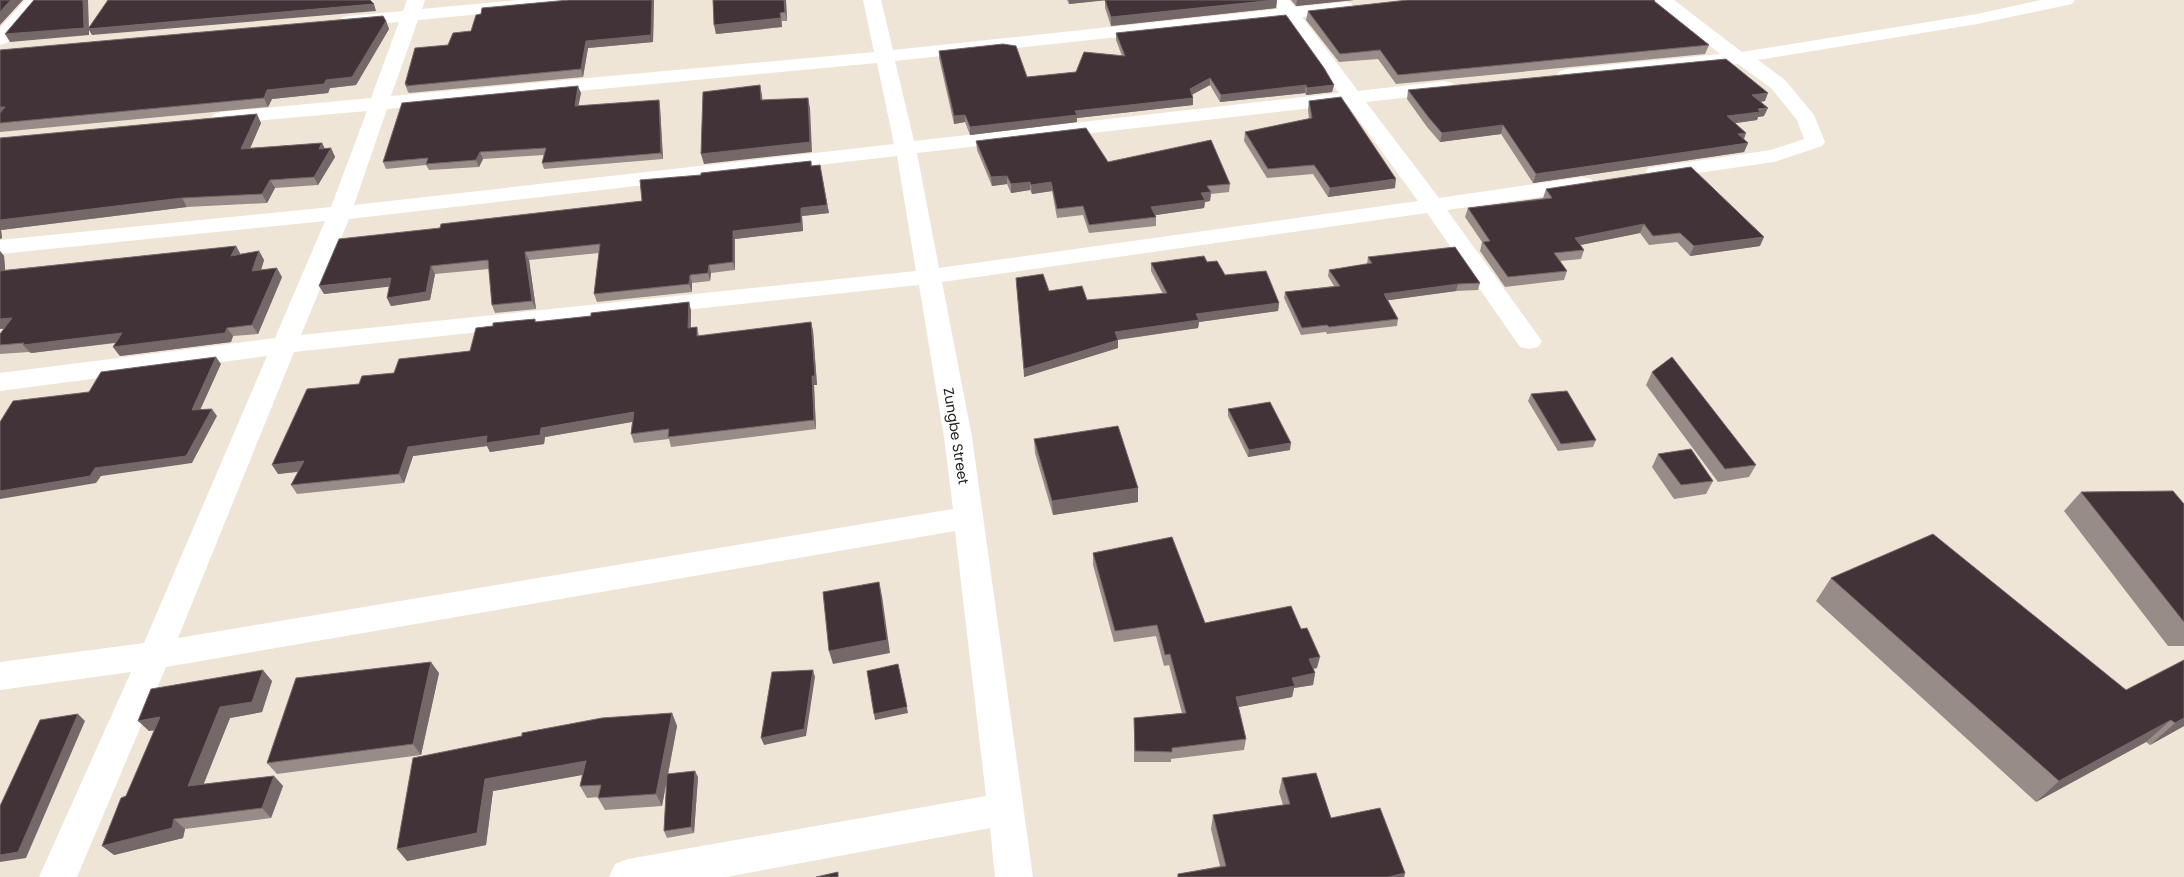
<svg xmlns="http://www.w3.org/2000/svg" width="2184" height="877" viewBox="0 0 2184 877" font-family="Poppins,sans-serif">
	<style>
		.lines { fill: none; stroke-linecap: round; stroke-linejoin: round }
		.street { fill: #fff; fill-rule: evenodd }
		.wall { fill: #988c88 }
		.shaded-wall { fill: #756868 }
		.building { fill: #413338; stroke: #756868 }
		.labels { text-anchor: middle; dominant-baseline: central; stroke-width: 5; stroke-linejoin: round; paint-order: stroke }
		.street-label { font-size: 14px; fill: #24201b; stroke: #fff }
	</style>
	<rect width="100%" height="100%" fill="#efe5d7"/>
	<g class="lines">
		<path class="street" d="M25,0H44L7,43L0,45V28Z
			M407,0H425L422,9L519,0H586L583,4L577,5L418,20L391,96L874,52L863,0H881L893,50L1278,9L1273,0H1289L1295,7L1345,2L1351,3L1354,7L1351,11L1302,17L1358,91L1445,81L1452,83L1455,87L1452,91L1445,93L1366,102L1439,198L1583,177L1591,179L1594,184L1591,189L1583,191L1447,210L1542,341L1538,347L1529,349L1520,347L1427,213L942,282L972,437L1033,877H995L990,828L726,877H609L615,864L628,859L986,796L955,531L166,667L77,877H39L131,672L0,690V662L144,643L267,356L0,391V373L275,338L325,221L0,254V240L331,207L367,111L221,124L214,122L211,118L214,114L221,112L371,98L399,22L348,26L342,25L339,21L342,17L348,16L403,11ZM1285,19L1339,93L914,141L895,61ZM877,63L894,144L354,205L387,109ZM1347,104L1418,201L939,268L917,153ZM897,156L916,271L301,335L349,219ZM919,285L944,437L953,509L178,638L294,352Z
			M1654,0H1674L1742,52L1977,14L2041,0H2075L2072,4L1977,24L1758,60L1785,80L1814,115L1825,142L1822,146L1774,162L1656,179L1648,178L1645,173L1648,168L1771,150L1804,139L1797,120L1771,88L1738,64L1567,81L1560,79L1557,75L1560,71L1567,69L1720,54Z"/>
	</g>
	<path class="wall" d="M569,0H654L653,42L588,48L583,77L409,93L408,92L405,84L448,45L471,31Z
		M713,0H786L787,21H782V27L716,34Z
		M1067,0H1277L1276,8L1111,26L1105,8V0L1069,4Z
		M1291,0H1354L1296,6Z
		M1655,3L1709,45L1705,54L1396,84L1378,59L1339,62L1306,20L1308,11Z
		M386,21L389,29L356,85L330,88L328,93L272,99L268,107L0,132V50Z
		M1116,33L1334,85L1332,92L1306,95L1305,93L1220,102L1210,85L1192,95L1193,105L1077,118V122L970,135L965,122L954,124L939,58V51L1027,77L1076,72L1122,56L1116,40Z
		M1408,90L1765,101L1760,102L1764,116L1758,117L1757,120L1735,123L1744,140L1748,143L1744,152L1533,183L1501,134L1440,142L1427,127L1407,99Z
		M581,93L578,106L659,100L660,107L663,159L544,169L542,163L544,155L483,159L479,167L429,170L426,165L386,169L383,162Z
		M1309,101L1395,188L1328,197L1313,174L1267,178L1244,141L1245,132L1309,119L1308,110Z
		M261,123L250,148L322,143L325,149L331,148L335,157L318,185L275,188L267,203L187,207L1,230L2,238L0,239V138Z
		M976,141L1108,162L1230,184L1229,192L1211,194L1210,201L1205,202L1204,208L1155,215L1156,217V226L1089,233L1083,215L1057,218L1052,191L1032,194L1030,190L1011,193L1007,184L992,186L977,150Z
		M811,161L812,166L829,213L802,216L803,231L735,239V270L711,273L710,281L692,283V292L597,302L594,294L599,253L529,260L536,309L495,313L492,305L489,269L435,274L430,300L391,306L387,298L389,286L324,294L440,228L642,201L701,175Z
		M1546,189L1760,246L1690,256L1677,242L1649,245L1640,233L1580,245L1584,250L1581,259L1560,261L1567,271L1564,280L1505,287L1480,251L1482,242L1465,217L1468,208L1543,198Z
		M236,246L240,254L259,251L264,260L261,270L282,277L258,334L233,336L231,342L120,356L113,347L116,343L31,353L29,352L0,354V334L4,329H0V251L4,256L5,270Z
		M1368,257L1480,283L1478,290L1456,291L1388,300L1398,319L1397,326L1327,334L1326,332L1301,335L1284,298L1285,292L1334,286L1328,276L1329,270L1367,264Z
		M1207,262L1225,275L1279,303L1278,311L1199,322L1198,328L1118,340V348L1024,377L1016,278L1049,291L1087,300L1163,294L1151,271V263Z
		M689,302L691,311V328L697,327L699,336L811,322L813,331L817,385H814L816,429L671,447L669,439L634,443L631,434L632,422L545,437L544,444L490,452L487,446L413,456L404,483L297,494L291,485L298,472L278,474L359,384L394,373L470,351L535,319L536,322L591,316Z
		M1652,372L1756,465L1749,477L1718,482L1646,385Z
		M1531,394L1596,440L1593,447L1558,451L1528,401Z
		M1228,409L1290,450L1248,457L1228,416Z
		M1034,439L1138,488V502L1053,515L1035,453Z
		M1658,454L1713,481L1706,494L1674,499L1652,467Z
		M2081,492L2184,504V646H2168L2064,511Z
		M1093,553L1205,623L1317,668L1313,669L1315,673L1313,685L1294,688L1292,697L1238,707L1246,739L1244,750L1171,759V762H1134V718L1182,713L1169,665L1164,666L1156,636L1114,642L1093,565Z
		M1831,578L2126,690L2184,726L2150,745L2146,742L2036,802L1816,601Z
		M439,673L421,755L277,774L267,763Z
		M272,681L262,712L230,718L203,784L274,776L283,786L271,818L185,829L183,838L114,855L126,796L155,730L149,731Z
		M672,713L677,726L668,774L698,777L694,833L667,838L664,831L667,778L662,806L605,810L598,798L599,797L587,798L580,786L582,775L493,791L486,845L407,861L413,758Z
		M1282,778L1331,818L1405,873L1404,877H1177L1178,874L1220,866L1211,829L1213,815L1283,805L1279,792Z"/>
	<path class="shaded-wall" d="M11,0H23L0,25V12Z
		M83,0H88L89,29L374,4L376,11L92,35L89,30V35L10,42L5,34Z
		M652,0H654L653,42L588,48L583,77L581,69L586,41Z
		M784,0H786L787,21L785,12Z
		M1069,0H1108L1069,4Z
		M1277,0L1276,8L1111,26V17Z
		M1297,0H1354L1296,6Z
		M780,13L782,27L716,34L714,25Z
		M386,21L389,29L356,85L330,88L328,93L272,99L268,107L264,98L267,90L326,80Z
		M1210,78V85L1189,96L1190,89Z
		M760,85L762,95L763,110L761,100Z
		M1306,85L1305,93L1220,102L1221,95Z
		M1334,85L1332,92L1306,95L1307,88Z
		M578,86L581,93L577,113L575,106Z
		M1768,93L1765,101L1748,104L1752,95Z
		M808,98L810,108L812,152L704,164L701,154Z
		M1193,98V105L1077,118V122L970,135V127L1075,111Z
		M659,100L660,107L663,159L661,153Z
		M0,107H5L0,116Z
		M1768,108L1764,116L1758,117L1757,120L1723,125L1727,116Z
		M257,114L261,123L246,158L241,149Z
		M965,115V122L954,124V116Z
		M1503,125L1501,134L1440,142L1442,133Z
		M1746,133L1743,142L1738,134Z
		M322,143L326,151L319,149Z
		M1748,143L1744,152L1533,183L1536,174Z
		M331,148L335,157L318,185L314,177Z
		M480,152L483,159L479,167L476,160Z
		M820,165L829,213L802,216L803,231L735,239V270L733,262V231L801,208Z
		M1007,176V184L992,186L991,177Z
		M1396,179L1395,188L1328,197L1330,188Z
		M270,180L275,188L267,203L262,194Z
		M1030,182V190L1011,193V184Z
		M1051,182L1052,191L1032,194L1031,185Z
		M1211,192L1210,201L1205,202L1204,208L1150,216L1151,207L1201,193Z
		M182,198L187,207L1,230L2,238L0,239V220Z
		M1644,224L1640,233L1571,247L1575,238Z
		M1764,237L1760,246L1690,256L1694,246Z
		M236,246L241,255L231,256Z
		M0,251L4,256L6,279L0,271Z
		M259,251L264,260L258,280L252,271Z
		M525,252L529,260L536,309L532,301Z
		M709,265L711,273L710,281L708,273Z
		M431,266L435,274L430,300L391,306L387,298Z
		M277,268L282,277L258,334L252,325Z
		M690,275L692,283V292L689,284Z
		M391,278L395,286L324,294L319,286Z
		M1458,284L1456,291L1383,301L1384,294Z
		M689,302L691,311L690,338L688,328Z
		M1279,303L1278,311L1199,322L1198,328L1115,340V332L1196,314Z
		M12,318L19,327L0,329V319Z
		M811,322L813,331L817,385H814L816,429L814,420Z
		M227,328L233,336L231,342L120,356L113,347Z
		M122,333L128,341L31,353L23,345Z
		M1118,340V348L1024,377V369Z
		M216,357L221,364L197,417L192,410Z
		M212,409L217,416L192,463L101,476L96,483L0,499V491L95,468Z
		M634,412L637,421L545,437L544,444L490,452L487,446L413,456L404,483L399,474L408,447L541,428Z
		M1291,443L1290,450L1248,457L1249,450Z
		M304,461L310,470L278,474L272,465Z
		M1138,488V502L1053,515L1052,501Z
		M879,582L882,596L890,653L833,664L829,651Z
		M1320,657L1317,668L1307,670L1309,659Z
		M431,662L439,673L421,755L413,744Z
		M898,664L908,713L875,720L874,714Z
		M263,670L272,681L262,712L230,718L199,796L188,786L220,707Z
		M813,670L815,677L806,736L764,745L761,738Z
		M1315,673L1313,685L1294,688L1292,697L1234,708L1236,697L1292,678Z
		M672,713L677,726L662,806L656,794Z
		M78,714L85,721L26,858L0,862V855Z
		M160,717L170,728L149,731L138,721Z
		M2184,718V726L2150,745L2175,723Z
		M2171,720L2146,742L2036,802L2059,781Z
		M586,761L593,773L493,791L486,845L407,861L397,849L485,779Z
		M695,771L698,777L694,833L691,827Z
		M274,776L283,786L271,818L262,808Z
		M174,819L185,829L183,838L114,855L102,846Z
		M1405,873L1404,877H1388Z"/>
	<path class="building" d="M0,0H11L0,12Z
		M34,0H83L84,28L5,34Z
		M108,0H370L374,4L88,29Z
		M569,0H652L651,35L586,41L581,69L406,86L407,84H405L415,48L448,45L453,33L471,31L476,15L481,14L482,8Z
		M713,0H784L785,12L780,13L781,18L714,25Z
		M1105,0H1275L1111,17Z
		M1408,0H1655L1654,1L1709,45L1398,75L1380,50L1340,54L1308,11Z
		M1286,15L1324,68L1334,85L1307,88L1306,85L1221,95L1210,78L1190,89L1193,98L1075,111L1077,115L970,127L965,115L954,116L939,51L1003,44L1016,46L1027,77L1076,72L1084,52L1125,56L1116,33Z
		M383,16L386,21L352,77L326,80L324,84L267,90L264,98L0,123V113L5,107H0V50Z
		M1726,59L1768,93L1752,95L1768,108L1758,109L1760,112L1727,116L1746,133L1738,134L1748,143L1536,174L1503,125L1442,133L1429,118L1408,90Z
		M760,85L761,100L808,98L810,142L701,154L703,92Z
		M578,86L575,106L659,100L661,153L542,163L546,148L480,152L476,160L426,164L428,158L383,162L402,103Z
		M1341,97L1396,179L1330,188L1314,165L1268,169L1245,132L1312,118L1309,101Z
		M257,114L241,149L322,143L319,149L331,148L314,177L270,180L262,194L182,198L0,220V138Z
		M1086,128L1108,162L1211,140L1230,184L1207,186L1211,192L1201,193L1205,200L1151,207L1156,217L1089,225L1083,206L1057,209L1051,182L1031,185L1030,182L1011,184L1007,176L991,177L976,141Z
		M811,161V166L820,165L827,205L801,208V223L733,231V262L709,265L708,273L690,275L689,284L594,294L600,244L525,252L532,301L492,305L488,260L431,266L426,292L387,298L391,278L319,286L339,239L440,228L441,224L642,201L640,180L701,175V173Z
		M1691,167L1764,237L1694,246L1680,233L1653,236L1644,224L1575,238L1584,250L1554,253L1567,271L1508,277L1483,242L1490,241L1468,208L1552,198L1546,189Z
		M236,246L231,256L259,251L252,271L277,268L252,325L227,328L225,333L113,347L122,333L23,345L24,343L0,345V334L12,318L0,319V271Z
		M1455,247L1480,283L1458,284L1384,294L1398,319L1329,327L1327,325L1302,328L1285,292L1340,286L1329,270L1372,263L1368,257Z
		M1204,256L1207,262L1217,261L1225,275L1266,271L1279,303L1196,314L1199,320L1115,332L1118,340L1024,369L1016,278L1043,274L1049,291L1082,286L1087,300L1167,293L1151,263Z
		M689,302L688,328L697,327V336L811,322L815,376H812L814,420L668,437L669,429L631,434L634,412L541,428L540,435L486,443L487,436L408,447L399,474L291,485L304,461L272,465L307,389L359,384L362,376L394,373L399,359L470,351L476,328L493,326V323L535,319V322L591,316V313Z
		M216,357L192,410L212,409L186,456L95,468L90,476L0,491V422L13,401L89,392L101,372Z
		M1672,357L1756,465L1725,469L1652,372Z
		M1567,391L1596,440L1561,444L1531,394Z
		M1270,402L1291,443L1249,450L1228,409Z
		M1118,426L1138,488L1052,501L1034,439Z
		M1691,449L1713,481L1681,485L1658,454Z
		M2173,491L2184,504V622L2081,492Z
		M1933,534L2126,690L2184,660V718L2175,723L2171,720L2059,781L1831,578Z
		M1172,537L1205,623L1291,606L1301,629L1307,628L1320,657L1309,659L1315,673L1292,678L1295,686L1236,697L1246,739L1172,748V752L1135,751L1134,718L1186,713L1170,654L1165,655L1157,625L1115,631L1093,553Z
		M879,582L887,640L829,651L823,592Z
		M431,662L413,744L267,763L296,678Z
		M898,664L907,707L874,714L867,671Z
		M263,670L252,702L220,707L188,786L274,776L262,808L174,819L172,828L102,846L121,798L126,796L160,717L138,721L151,689Z
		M813,670L804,729L761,738L772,672Z
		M672,713L656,794L598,798L601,785L580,786L586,761L485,779L477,833L397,849L413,758L522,736V733L602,718Z
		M78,714L18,852L0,855V806L40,720Z
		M695,771L691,827L664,831L667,774Z
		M1316,773L1331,818L1380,808L1405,873L1388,877H1178V874L1226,866L1213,815L1290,804L1282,778Z
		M838,872V877H816Z"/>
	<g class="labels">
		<g class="street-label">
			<text transform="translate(956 436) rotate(81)">Zungbe Street</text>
		</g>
	</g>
</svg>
